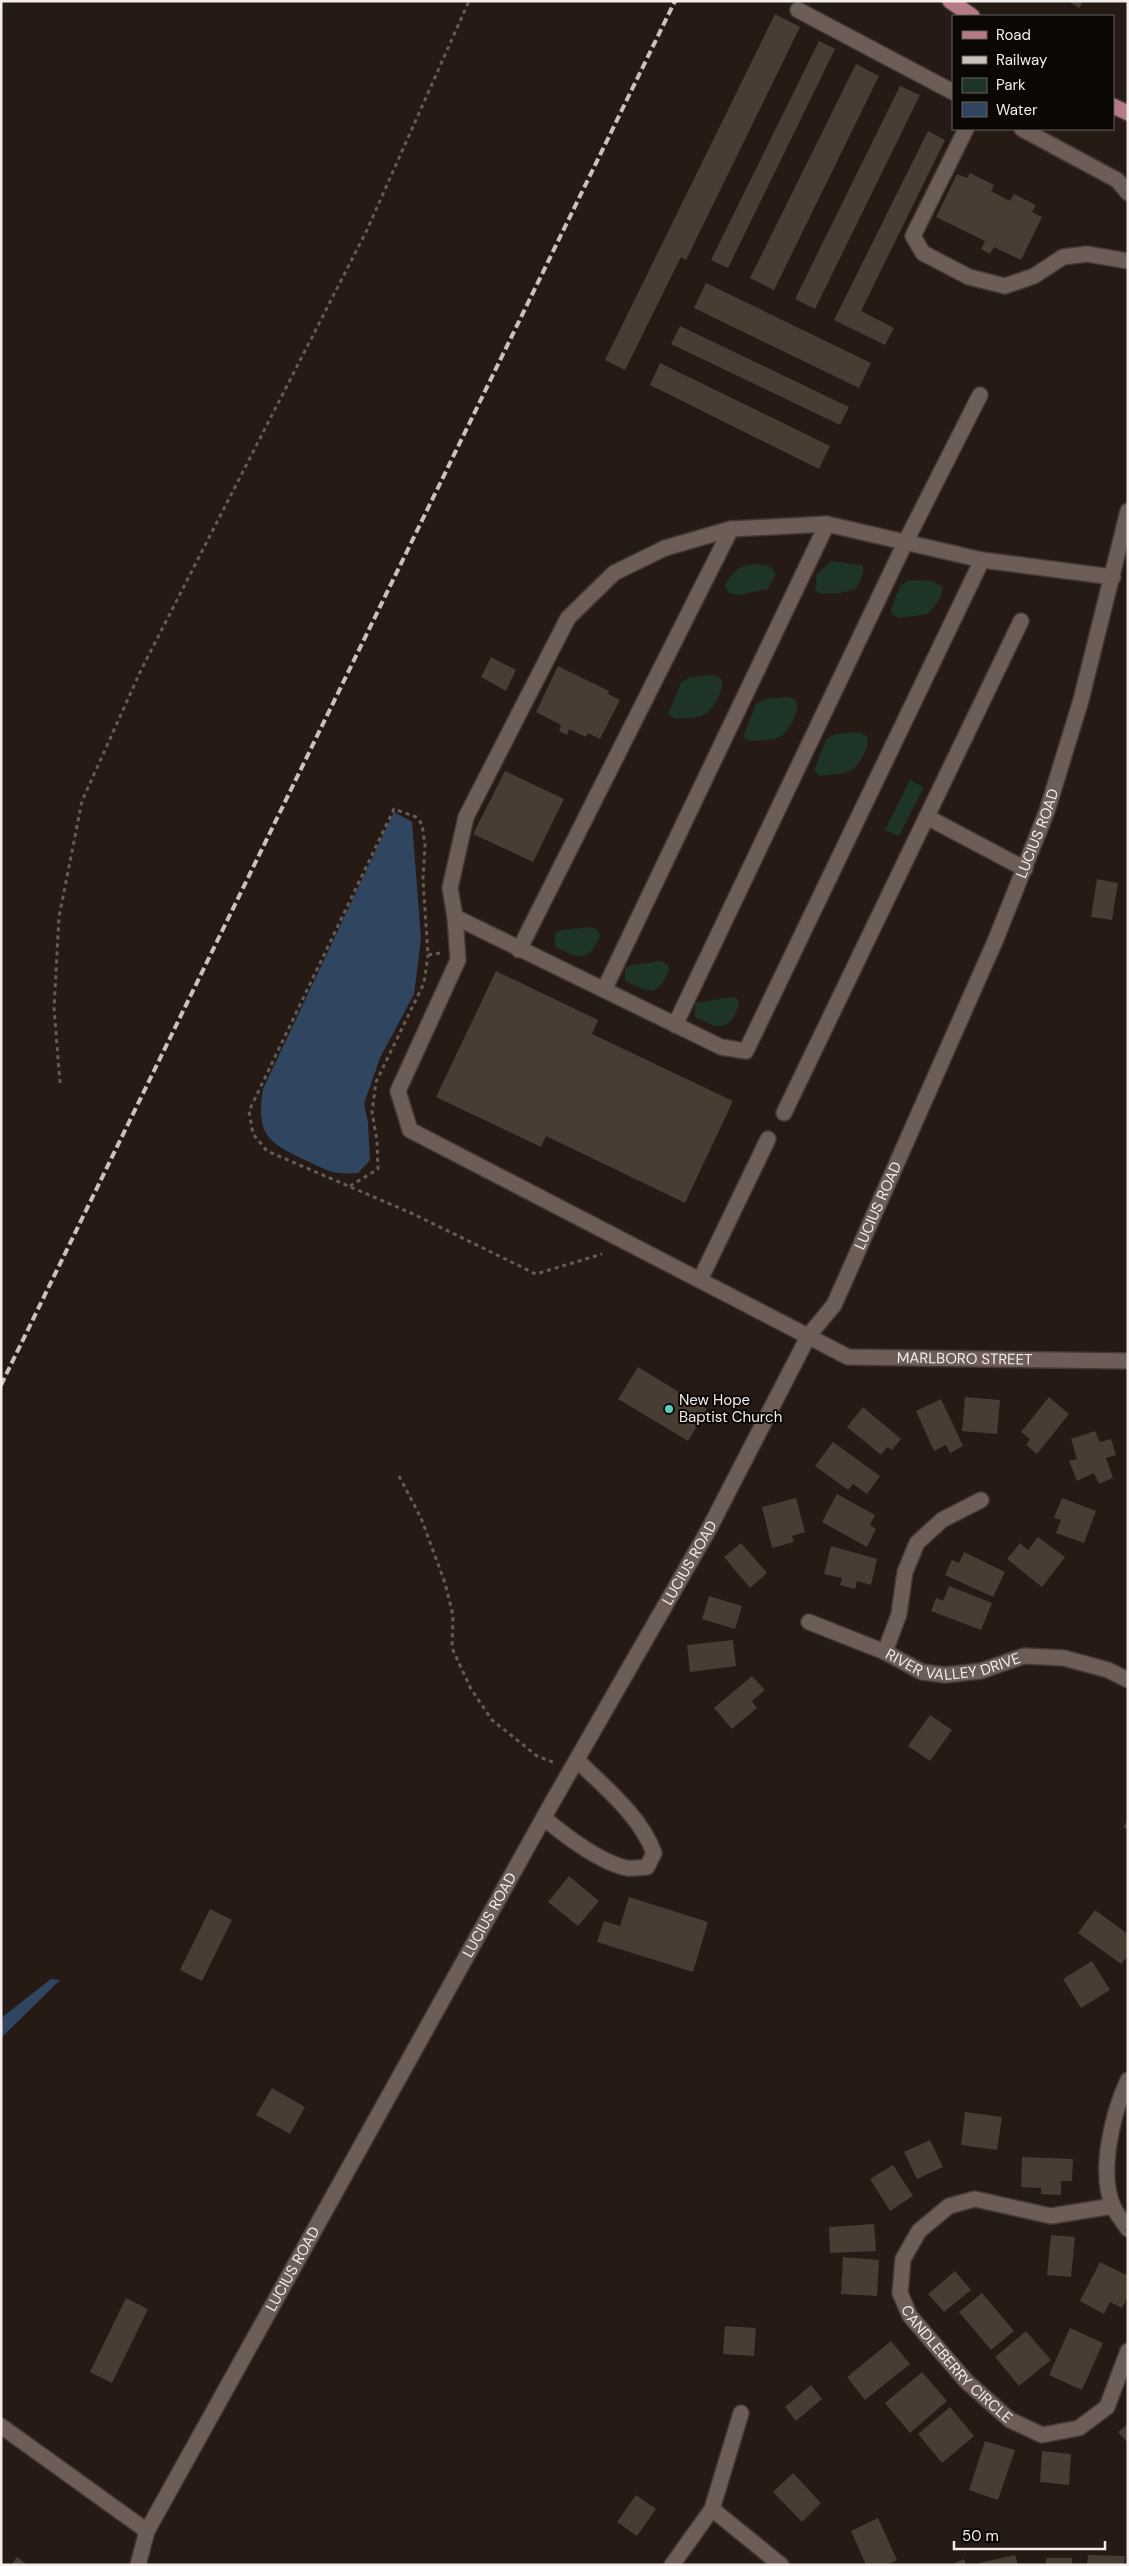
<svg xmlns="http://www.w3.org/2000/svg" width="1129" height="2566" viewBox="0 0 1129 2566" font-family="'DM Sans',sans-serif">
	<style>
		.green { fill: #1d3426 }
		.water { fill: #304660 }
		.building { fill: #473d33 }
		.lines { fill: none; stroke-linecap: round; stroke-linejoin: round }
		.minor-casing { stroke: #423835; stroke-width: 18 }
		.major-casing { stroke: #423835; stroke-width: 18 }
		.path { stroke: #665b56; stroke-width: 3; stroke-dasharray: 4 4; stroke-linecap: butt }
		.minor { stroke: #6c5d57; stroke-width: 15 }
		.major { stroke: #b67a86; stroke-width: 15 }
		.rail { stroke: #cac1bd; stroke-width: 4; stroke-dasharray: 8 4; stroke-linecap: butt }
		.poi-dot { fill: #5acebd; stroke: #0b0705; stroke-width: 2 }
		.labels { text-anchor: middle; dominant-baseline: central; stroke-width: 4; stroke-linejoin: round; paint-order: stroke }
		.street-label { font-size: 15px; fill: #f5ede9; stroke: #0b0705 }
		.poi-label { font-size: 15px; fill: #f5ede9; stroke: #0b0705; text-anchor: start }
	</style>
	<rect width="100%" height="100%" fill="#261a15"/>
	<path class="green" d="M831,561L862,565L864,571L857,588L841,593L821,594L815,590L817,574Z
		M766,565L772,568L776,574L768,589L739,595L729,593L725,586C734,567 745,562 766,565Z
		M910,580L932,581L943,587L940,599L928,614L899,618L892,614L891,609L900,586Z
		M713,675L722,679C723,687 721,691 718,698C705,722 699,716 675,719L668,714L681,682L690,677Z
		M788,697L797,701C798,711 796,716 791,724C781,743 770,739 750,741L743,737L756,704L766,699Z
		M859,732L867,736C869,745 866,750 862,758C851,777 840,773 820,776L814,771L826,739L836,734Z
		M910,780L924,787L899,836L885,830Z
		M591,927L598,930L600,936C588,964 578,958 555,947V933L562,930Z
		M661,961L668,965L669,970C658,998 648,992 625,981V968L632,965Z
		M731,997L738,999L739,1005C728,1034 718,1028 695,1017V1003Z"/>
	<path class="water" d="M394,812L412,822L421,939L414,994L380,1058L364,1104L368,1122L370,1160L358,1173C333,1175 329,1171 307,1161C267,1142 256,1135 263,1089Z
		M51,1979L60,1980L1,2038V2018Z"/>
	<path class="building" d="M1068,1H1083L1079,8Z
		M775,14L800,27L686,260L681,257L625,370L605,360Z
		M819,41L835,49L728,268L711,260Z
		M856,64L879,76L774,290L750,278Z
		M900,86L920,95L815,309L795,299Z
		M928,131L945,140L861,311L894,328L885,345L834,320Z
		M970,173L994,185L991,191L1010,201L1014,194L1036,205L1032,212L1042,217L1021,260L994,247L990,254L981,249L985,241L936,217L957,174L967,178Z
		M706,283L871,363L859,388L694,308Z
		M680,326L849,407L840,425L671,344Z
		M660,363L830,446L819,469L650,385Z
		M491,657L516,670L506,691L481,677Z
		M558,666L609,691L608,694L620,700L600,739L588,733L586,737L569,729L567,735L559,731L561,725L536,712Z
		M505,771L564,799L533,862L473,834Z
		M1097,879L1118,883L1112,920L1091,917Z
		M496,971L598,1020L592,1034L733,1101L685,1203L546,1136L541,1147L436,1097Z
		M638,1367L707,1409L688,1441L618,1399Z
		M965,1397L1000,1400L997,1434L962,1431Z
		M1049,1397L1069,1414L1037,1454L1026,1445L1030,1439L1021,1432Z
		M941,1399L963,1446L950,1453L946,1445L934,1451L916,1411Z
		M863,1407L901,1439L892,1450L887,1447L881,1455L847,1427Z
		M1095,1431L1100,1442L1111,1439L1116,1455L1106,1458L1113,1478L1099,1484L1094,1473L1077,1481L1069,1461L1077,1459L1071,1439Z
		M833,1442L880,1476L867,1494L853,1484L848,1490L815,1466Z
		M837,1494L875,1515L870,1525L876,1529L867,1547L822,1522Z
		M796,1498L805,1532L792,1536L794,1542L772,1548L762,1507Z
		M1062,1498L1096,1511L1084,1543L1056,1533L1061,1520L1054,1518Z
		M1038,1537L1065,1557L1042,1587L1007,1559L1020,1543L1028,1550Z
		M741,1543L767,1573L750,1588L724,1557Z
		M831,1546L877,1559L871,1585L857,1581L855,1589L840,1585L842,1578L824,1574Z
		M964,1552L1005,1572L993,1597L945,1575L952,1560L959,1563Z
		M949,1586L992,1603L981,1630L931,1611L936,1598L943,1601Z
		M709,1596L742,1606L735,1629L702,1619Z
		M733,1640L736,1666L690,1672L687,1645Z
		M752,1676L765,1690L752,1701L757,1708L732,1729L714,1708Z
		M930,1715L952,1730L930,1761L908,1746Z
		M1128,1820V1830L1123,1827Z
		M569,1876L599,1901L578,1926L548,1902Z
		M629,1897L708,1922L693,1972L597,1942L604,1921L620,1926Z
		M210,1909L232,1920L202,1981L180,1970Z
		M1095,1910L1128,1934V1956L1121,1964L1078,1933Z
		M1092,1961L1110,1990L1081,2008L1063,1979Z
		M272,2088L305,2107L290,2134L256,2115Z
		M965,2112L1002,2117L997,2150L961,2145Z
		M930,2140L943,2167L917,2179L904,2152Z
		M1022,2157L1073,2159L1072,2181H1061V2195L1041,2194V2188L1021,2187Z
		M893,2165L913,2196L890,2211L870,2179Z
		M874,2224L876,2251L830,2253L829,2227Z
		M1051,2235L1075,2237L1071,2277L1047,2275Z
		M843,2257L879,2260L877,2296L841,2294Z
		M1100,2262L1128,2276V2297L1122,2308L1110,2302L1104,2314L1080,2301Z
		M955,2271L971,2290L944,2312L928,2294Z
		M982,2293L1014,2331L991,2350L959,2312Z
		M126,2298L148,2309L112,2383L90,2372Z
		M725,2326L756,2328L754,2356L723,2354Z
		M1070,2328L1103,2343L1082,2390L1049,2375Z
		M1026,2331L1051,2360L1019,2386L995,2357Z
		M891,2341L910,2364L865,2400L847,2377Z
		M922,2372L947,2401L910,2433L885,2403Z
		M811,2385L822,2399L796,2421L785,2407Z
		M950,2407L974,2436L942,2463L918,2434Z
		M1128,2424V2443L1118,2432Z
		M985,2441L1015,2450L998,2500L969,2490Z
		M1042,2451L1071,2454L1069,2485L1040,2482Z
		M793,2473L821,2503L802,2522L773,2492Z
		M636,2495L656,2509L637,2536L617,2522Z
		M878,2518L897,2560L887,2565H866L851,2531Z
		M1015,2555L1018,2565H980L979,2563Z
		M1088,2555L1125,2556L1124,2565H1087Z
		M17,2557L27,2565H11Z
		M1046,2558H1072V2565H1046Z
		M964,2559L966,2565H950Z"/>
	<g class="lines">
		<defs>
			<g id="minor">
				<path d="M798,10L953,92"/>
				<path d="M966,129L913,236L923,253L969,277L1005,286L1034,276L1063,257L1087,254L1128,261"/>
				<path d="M1022,129L1117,180L1128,193"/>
				<path id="s1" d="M1113,577L982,560L827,524L731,529L665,548L614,573L568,618L466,817L450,888L455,917L458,960L398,1091L410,1130L848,1357L1128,1361"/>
				<path d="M927,817L1025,869"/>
				<path d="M455,917L721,1047L746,1051L982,560"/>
				<path d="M519,950L731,529"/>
				<path d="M604,990L827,524"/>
				<path d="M675,1025L906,541L980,395"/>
				<path d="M784,1113L1021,621"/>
				<path d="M700,1280L768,1139"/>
				<path id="s2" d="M809,1622L885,1652L922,1672L945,1675L981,1671L1024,1656L1064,1658L1108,1670L1128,1680"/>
				<path d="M885,1652L899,1614L905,1572L917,1543L942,1520L981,1500"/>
				<path d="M544,1818C564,1835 601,1863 627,1868C633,1869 641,1867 647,1867L654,1853C640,1815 605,1788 577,1760"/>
				<path d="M1128,2080C1113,2112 1098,2172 1113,2206C1116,2214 1123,2221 1128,2229"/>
				<path id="s3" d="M1113,2206L1051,2216L975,2199L949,2206L919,2231L903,2259L900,2293L910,2316L966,2381L1010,2420L1042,2435L1079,2428L1107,2407L1128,2351"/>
				<path d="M1,2426L147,2531"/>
				<path d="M712,2509L781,2565"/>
				<path id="s4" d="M138,2565L147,2531L549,1808L709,1529L809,1335L834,1305L996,939L1047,811L1081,700L1128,511"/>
				<path d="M672,2565L712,2509L741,2413"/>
			</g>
			<path id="major" d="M950,1L972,16
				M1113,106L1128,113"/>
		</defs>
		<use href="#minor" class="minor-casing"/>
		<use href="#major" class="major-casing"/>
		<path class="path" d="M440,953L428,955L423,879L425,845L422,824L416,817L394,809L249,1111L253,1134L267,1151L411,1213L536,1274L602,1254
			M60,1083L54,1008L59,917L82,801L141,670L366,232L469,1
			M350,1186L378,1169L377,1141L372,1112L376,1082L424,983L428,955
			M399,1476L421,1518L445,1583L453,1615L452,1648L471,1689L492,1720L537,1756L555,1763"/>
		<use href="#minor" class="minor"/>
		<use href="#major" class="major"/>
		<path class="rail" d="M1,1385L675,1"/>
	</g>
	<circle class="poi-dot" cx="669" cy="1409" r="5"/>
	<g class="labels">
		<g class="street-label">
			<text stroke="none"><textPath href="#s4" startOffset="1955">LUCIUS ROAD</textPath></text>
			<text stroke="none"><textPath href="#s4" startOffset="1550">LUCIUS ROAD</textPath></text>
			<text stroke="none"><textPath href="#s1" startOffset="1741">MARLBORO STREET</textPath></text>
			<text stroke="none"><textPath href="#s4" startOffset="1145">LUCIUS ROAD</textPath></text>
			<text stroke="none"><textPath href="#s2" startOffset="154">RIVER VALLEY DRIVE</textPath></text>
			<text stroke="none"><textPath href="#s4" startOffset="740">LUCIUS ROAD</textPath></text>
			<text stroke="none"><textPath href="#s4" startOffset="335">LUCIUS ROAD</textPath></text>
			<text stroke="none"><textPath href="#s3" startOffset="365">CANDLEBERRY CIRCLE</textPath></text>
		</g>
		<g class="poi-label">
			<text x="679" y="1400">New Hope<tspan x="679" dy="17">Baptist Church</tspan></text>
		</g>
	</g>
	<rect width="1129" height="2566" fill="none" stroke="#f5ede9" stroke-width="5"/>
	<rect x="952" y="15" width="162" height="115" fill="#0b0705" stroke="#696360"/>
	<rect x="962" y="31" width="25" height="8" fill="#b67a86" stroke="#696360"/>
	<text x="996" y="40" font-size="15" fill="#f5ede9">Road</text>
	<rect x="962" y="56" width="25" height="8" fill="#cac1bd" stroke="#696360"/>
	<text x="996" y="65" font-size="15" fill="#f5ede9">Railway</text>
	<rect x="962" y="78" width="25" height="15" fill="#1d3426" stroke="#696360"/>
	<text x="996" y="90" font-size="15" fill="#f5ede9">Park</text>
	<rect x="962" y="102" width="25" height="15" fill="#304660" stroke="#696360"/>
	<text x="996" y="115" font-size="15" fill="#f5ede9">Water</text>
	<path d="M954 2541v8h151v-8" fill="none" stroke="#f5ede9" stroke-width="2.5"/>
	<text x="962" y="2541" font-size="15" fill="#f5ede9" stroke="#0b0705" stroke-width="4" paint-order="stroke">50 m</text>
</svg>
